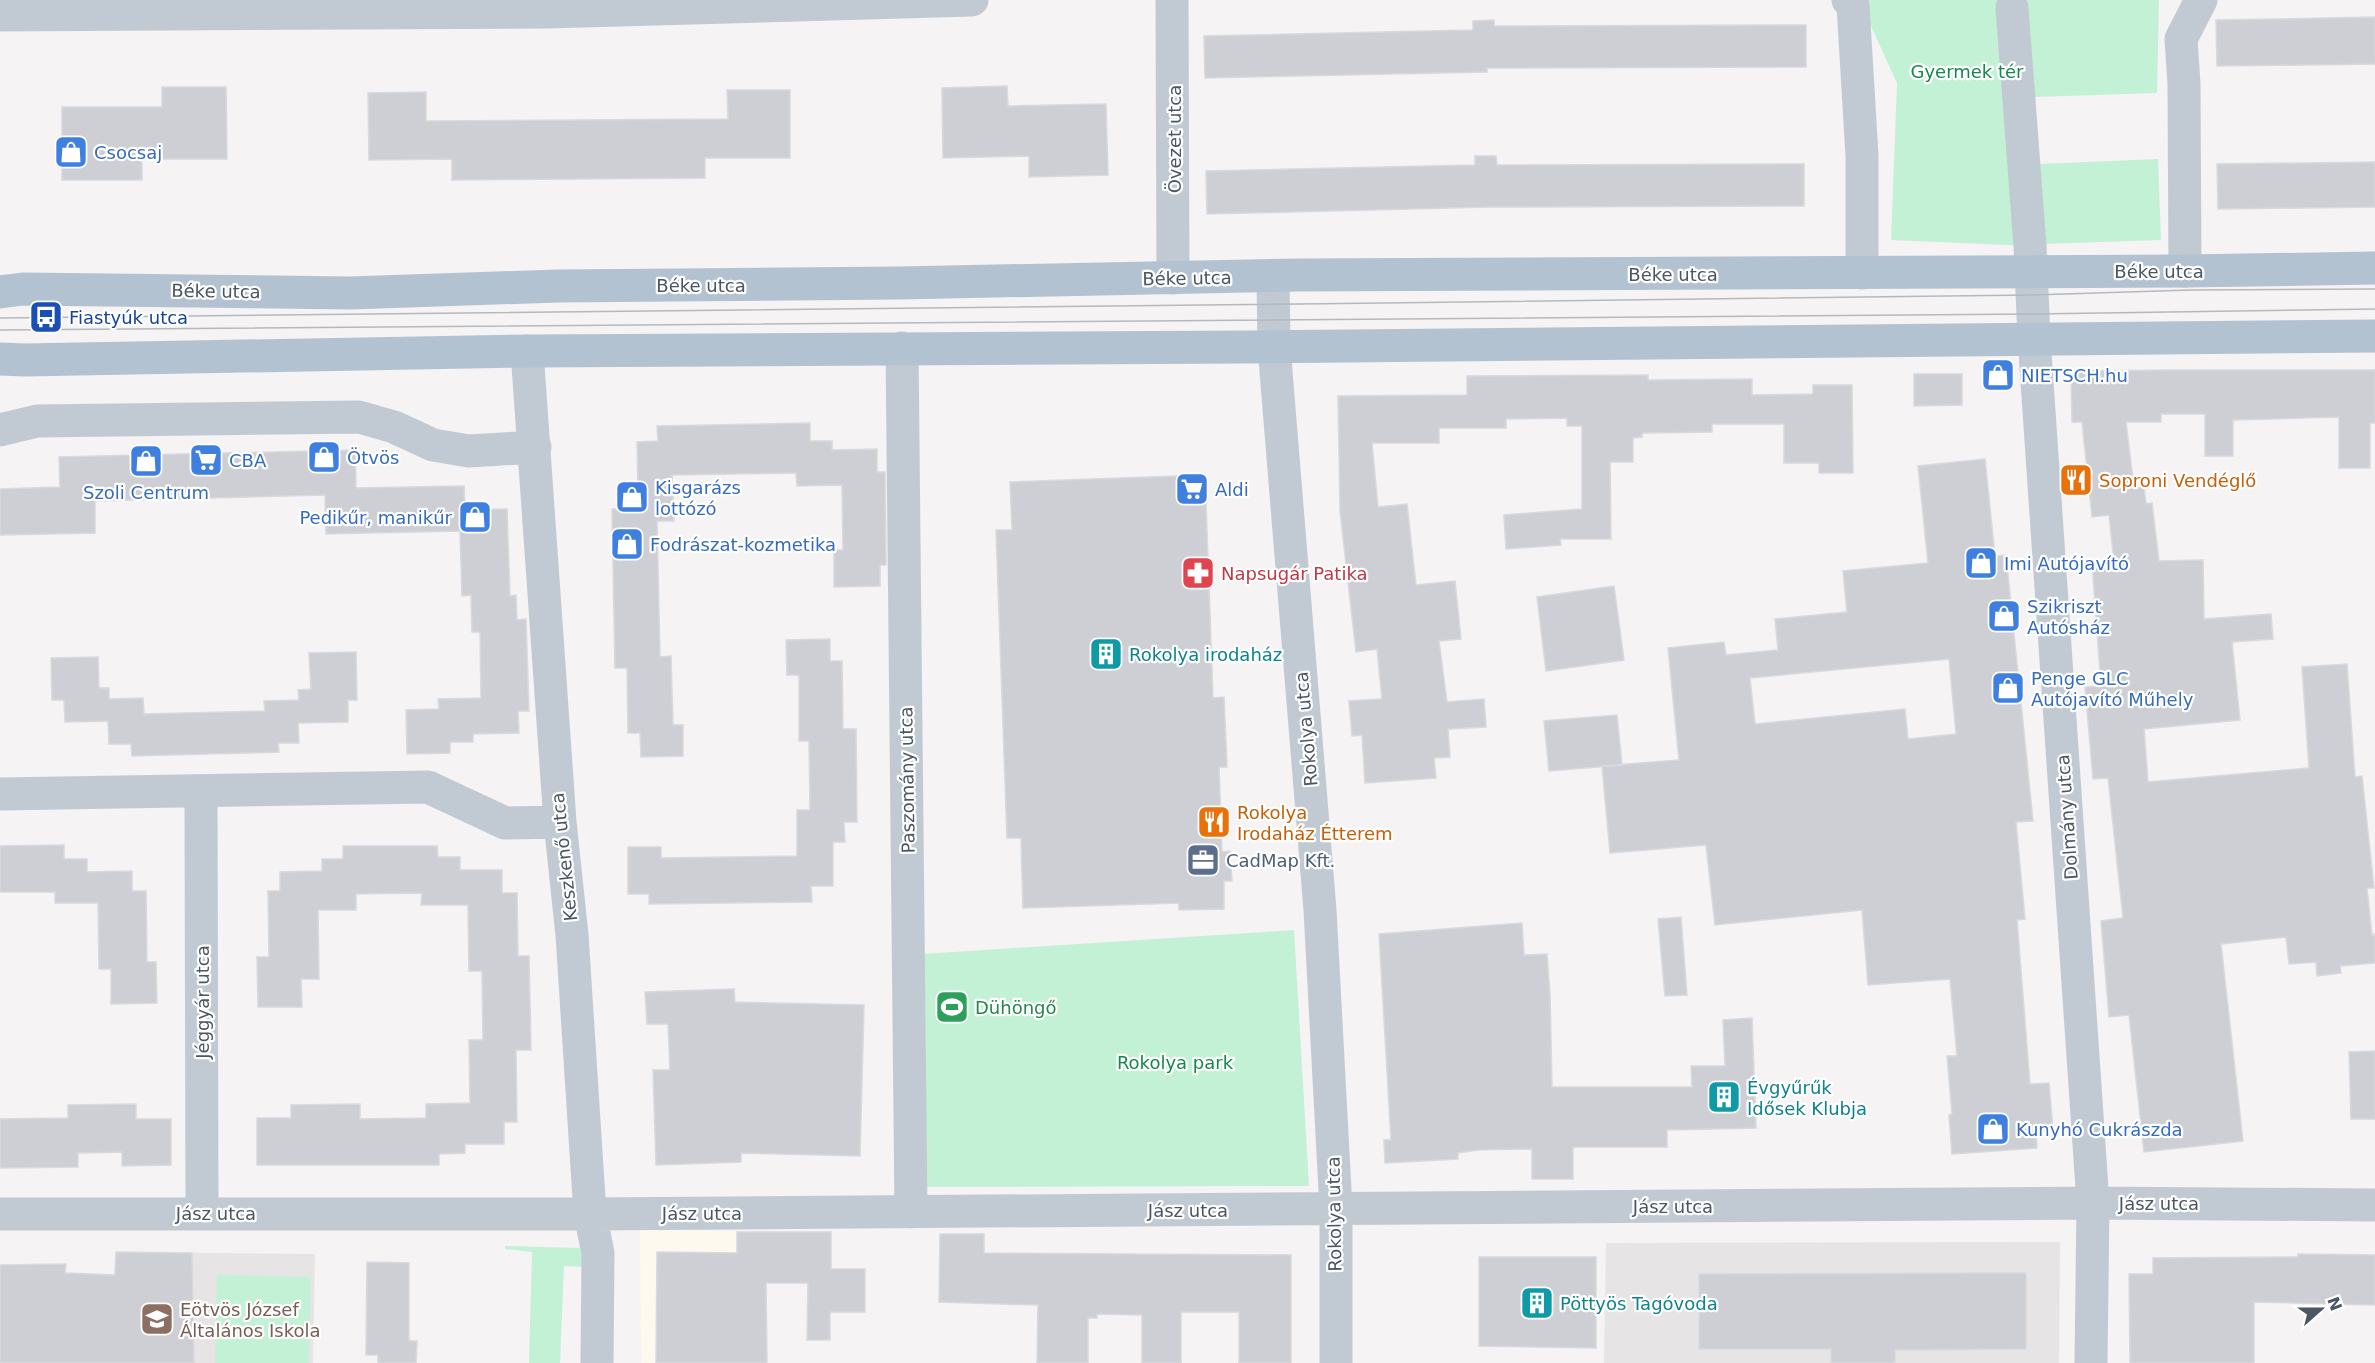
<svg xmlns="http://www.w3.org/2000/svg" width="2375" height="1363" viewBox="0 0 2375 1363" font-family="'DejaVu Sans',sans-serif">
	<style>
		.commercial { fill: #fdf9ef }
		.education { fill: #e6e4e5 }
		.green { fill: #c3f1d5 }
		.building { fill: #cdcfd5; stroke: #d7d9de; stroke-width: 1.5; fill-rule: evenodd }
		.lines { fill: none; stroke-linecap: round; stroke-linejoin: round }
		.minor { stroke: #c1cad2; stroke-width: 33 }
		.major { stroke: #b3c2d1; stroke-width: 33 }
		.tram { stroke: #b5b8bd; stroke-width: 1.5 }
		.labels { text-anchor: middle; dominant-baseline: central; stroke-width: 4.5; stroke-linejoin: round; paint-order: stroke }
		.park-label { font-size: 18px; fill: #17864f; stroke: #fff }
		.street-label { font-size: 18px; fill: #4a5661; stroke: #fff }
		.shop-label { font-size: 18px; fill: #366cbe; stroke: #fff; text-anchor: start }
		.transit-label { font-size: 18px; fill: #164399; stroke: #fff; text-anchor: start }
		.food-label { font-size: 18px; fill: #c56008; stroke: #fff; text-anchor: start }
		.health-label { font-size: 18px; fill: #be3a42; stroke: #fff; text-anchor: start }
		.culture-label { font-size: 18px; fill: #0d838f; stroke: #fff; text-anchor: start }
		.service-label { font-size: 18px; fill: #4e5e75; stroke: #fff; text-anchor: start }
		.leisure-label { font-size: 18px; fill: #27864d; stroke: #fff; text-anchor: start }
		.education-label { font-size: 18px; fill: #785e54; stroke: #fff; text-anchor: start }
	</style>
	<rect width="100%" height="100%" fill="#f5f3f3"/>
	<path class="commercial" d="M640,1230L737,1231L732,1363H641Z"/>
	<path class="education" d="M2060,1242L2059,1363H1604L1606,1243Z
		M116,1252L315,1254L313,1363H0V1265L65,1273L114,1275Z"/>
	<path class="green" d="M1859,0H2159L2157,93L2033,97L2030,246L1891,240L1897,83Z
		M2158,159L2161,240L2043,244L2040,164Z
		M1294,930L1309,1186L924,1187L923,954Z
		M505,1246L580,1248L584,1267L564,1266L560,1363H529L532,1252L505,1249Z
		M217,1275L311,1277L309,1363H215Z"/>
	<path class="building" d="M2375,17V64L2217,66L2216,20Z
		M1494,20V26L1806,25V67L1487,68V72L1205,78L1204,36L1473,30V21Z
		M1007,86L1008,106L1106,104L1108,175L1029,177V156L943,158L942,88Z
		M162,87H226L227,159H142V180H62V107H162Z
		M727,90H790V158H705V178L452,180V159L369,160L368,93L426,92V121L728,119Z
		M1475,156H1496L1497,165L1804,164V206L1489,207L1207,214L1206,171L1475,165Z
		M2375,162V207L2218,209L2217,164Z
		M2168,370H2375V423H2370V468H2339V417L2233,420V456H2205V414H2161V422H2126L2134,488L2144,487L2146,504L2152,503L2159,561L2203,560L2204,619L2271,614L2273,639L2232,642L2240,720L2144,729L2148,782L2309,768L2302,667L2347,664L2355,777L2362,776L2374,888H2367L2372,935L2375,934V963L2340,966L2341,973L2317,976L2316,962L2289,964L2286,937L2221,944L2243,1141L2144,1152L2129,1015L2109,1017L2101,921L2123,918L2108,778L2093,779L2085,687L2101,686L2092,562H2114L2109,515L2092,517L2082,422H2072L2071,371Z
		M1914,374H1962V405L1914,406Z
		M1648,375V380L1752,379V395L1813,394V385H1852L1853,473H1819V463H1784V424H1712V432L1642,433V437L1633,438V462H1610L1611,539H1560L1561,545L1506,549L1504,515L1582,509V426H1567V418L1506,419V428H1439V443H1372L1378,507L1407,504L1416,585L1455,581L1461,639L1439,641L1447,702L1484,699L1486,727L1448,729L1450,757L1434,758L1436,778L1365,783L1362,735L1352,736L1349,701L1382,699L1377,649L1356,652L1340,511L1338,396L1467,395V376Z
		M810,423V441H832V450L877,449V472H885L886,565H880V586L834,587V550H843L842,485L797,486L796,473L672,475L674,521H657L660,657L671,656L673,725H683V756L641,757L640,733H628L627,668H615L612,509H625L624,486L638,485L637,442L658,441L657,426Z
		M355,450L356,488L464,486L465,510L507,509L510,596L516,595L517,620L526,619L529,711H518L519,733L473,734V742H450V753L407,754L406,710L439,709L438,699L481,698L480,632H472L471,595L462,596L460,531L326,534L325,495L95,501V533L0,535V489L60,487L59,457Z
		M1985,459L1995,556L2006,555L2033,821L2016,822L2025,919L2017,920L2030,1084L2049,1083L2053,1130L2036,1131L2037,1148L1952,1154L1949,1115L1952,1114L1947,1056H1957L1950,979L1868,985L1862,910L1715,925L1706,845L1610,853L1602,766L1679,760L1668,648L1724,642L1726,655L1778,650L1775,619L1847,612L1843,571L1928,563L1918,466ZM1949,659L1956,734L1908,739L1905,709L1755,724L1750,678Z
		M1205,475L1213,698L1224,697L1227,767H1219L1222,852L1230,851L1232,881H1224V909L1179,910V903L1023,908L1021,838H1007L996,530H1012L1010,482Z
		M1614,586L1624,660L1546,671L1537,597Z
		M830,639V661H842L843,729H856L857,822H844L845,842H833V886H811L812,902L649,904V894H628V847H661V858L797,856V810H810L809,741H799V675H787L786,640Z
		M356,652L357,700H348V722L298,723L299,743H278L279,752L132,756L131,744H109L108,721L65,722L64,700H52L51,658L98,657L99,688H109V699L143,698L144,714L265,711L264,701L299,700L298,690L311,689L309,653Z
		M1617,715L1622,765L1549,771L1544,721Z
		M64,845V859H87V872L132,871V891H146L147,962H156L157,1003L111,1004V969H99L98,903H55V892H0V846Z
		M343,846H437L438,857H460V870H502V893H517L518,956H529L531,1050H516L517,1122H504V1144H465V1153L439,1154V1165H257V1118H291V1105L360,1104V1119L426,1118V1104L470,1103L469,1040H483L482,971H469L468,905H421L422,893L356,894V910H318L319,979H301L302,1007H258L257,957H269L268,891H280V872L322,871V859H343Z
		M1681,917L1687,995L1665,996L1658,919Z
		M1522,923L1524,955L1547,954L1550,994L1552,1087H1692L1691,1066H1725L1723,1020L1752,1018L1756,1128L1667,1130V1147H1573V1179H1532V1149L1478,1150L1458,1153V1159L1385,1163L1384,1140H1391L1379,934Z
		M734,989L735,1002L864,1005L860,1156L741,1153V1162L656,1165L653,1070H670L668,1024H647L645,992Z
		M2375,1051V1119H2351L2349,1052Z
		M136,1104V1119H171V1165L122,1166V1152L78,1153V1167L0,1168V1119L68,1118V1105Z
		M737,1232H831V1269H865V1312H830V1340H807L808,1283H766L767,1363H656L657,1252L737,1253Z
		M940,1234H984V1253L1291,1255V1363H1239V1312H1181V1363H1142V1315L1097,1314V1318H1088V1363H1037L1038,1305L939,1302Z
		M116,1252L192,1253L194,1363H0V1265L66,1264L65,1273L115,1275Z
		M2298,1254L2375,1255V1305L2254,1302V1363H2130L2129,1274H2153V1258L2298,1257Z
		M1479,1257H1596V1348L1479,1346Z
		M367,1262L409,1263V1341H417L416,1363H378V1355H366Z
		M2026,1273V1349L1895,1350V1363H1831V1349H1699V1274Z"/>
	<g class="lines">
		<path class="minor" d="M1172,0L1173,278
			M1848,0L1853,5L1862,156V273
			M2012,8L2030,246L2034,338L2093,1203L2091,1363
			M0,15L547,12L972,0
			M2185,271L2184,84L2181,39L2201,0
			M1273,276L1274,347L1320,910L1336,1209V1363
			M902,348L911,1212
			M527,351L560,822L572,935L590,1214L598,1253L597,1363
			M0,430L37,421L359,417L394,427L433,445L469,451L535,447
			M201,791L202,1213
			M0,794L428,787L505,823L560,822
			M0,1214H590L2093,1203L2375,1205"/>
		<path class="major" d="M0,292L23,289L350,293L558,286L899,283L1299,275L2185,271L2375,268
			M0,359L24,360L527,351L1248,347L2375,336"/>
		<path class="tram" d="M0,318L1300,304L2032,295L2191,290L2375,289
			M0,330L2033,314L2375,309"/>
	</g>
	<defs>
		<symbol id="shop-square" viewBox="-11 -11 22 22"><rect x="-9" y="-9" width="18" height="18" rx="4" fill="#3f7fe0" stroke="#fff"/><path d="M-5-2.5h2.3a2.7 3.5 0 0 1 5.4 0H5L5.5 6h-11ZM-1.5-2.5h3a1.5 2.3 0 0 0-3 0Z" fill="#fff"/></symbol>
		<symbol id="bus-square" viewBox="-11 -11 22 22"><rect x="-9" y="-9" width="18" height="18" rx="4" fill="#1a4fb4" stroke="#fff"/><path d="M-5-6H5V4H4V6H2V4H-2V6H-4V4H-5ZM-3.5-4V0h7V-4ZM-3.5 1.2v1.5H-2V1.2ZM2 1.2v1.5H3.5V1.2Z" fill="#fff"/></symbol>
		<symbol id="supermarket-square" viewBox="-11 -11 22 22"><rect x="-9" y="-9" width="18" height="18" rx="4" fill="#3f7fe0" stroke="#fff"/><path d="M-6-5.5h2.5l.6 2H6L4.5 2H-2.5L-4.4-4H-6ZM-1.5 3.2a1.3 1.3 0 1 0 .1 0ZM3 3.2a1.3 1.3 0 1 0 .1 0Z" fill="#fff"/></symbol>
		<symbol id="restaurant-square" viewBox="-11 -11 22 22"><rect x="-9" y="-9" width="18" height="18" rx="4" fill="#e8710a" stroke="#fff"/><path d="M-5-6h1v4h1v-4h1v4h1v-4h1v5L-1.5 .5V6h-2V.5L-5-1ZM5-6V6H3V1.5H1.5Q1.5-4 5-6Z" fill="#fff"/></symbol>
		<symbol id="pharmacy-square" viewBox="-11 -11 22 22"><rect x="-9" y="-9" width="18" height="18" rx="4" fill="#e0444e" stroke="#fff"/><path d="M-2-6h4v4h4v4h-4v4h-4v-4h-4v-4h4Z" fill="#fff"/></symbol>
		<symbol id="building-square" viewBox="-11 -11 22 22"><rect x="-9" y="-9" width="18" height="18" rx="4" fill="#0f9aa8" stroke="#fff"/><path d="M-4-6H4V6H1V3H-1V6H-4ZM-2.5-4.3h1.7v1.8h-1.7ZM.8-4.3h1.7v1.8H.8ZM-2.5-1h1.7V.8h-1.7ZM.8-1h1.7V.8H.8Z" fill="#fff"/></symbol>
		<symbol id="office-square" viewBox="-11 -11 22 22"><rect x="-9" y="-9" width="18" height="18" rx="4" fill="#5c6f8a" stroke="#fff"/><path d="M-6-3h4V-5.5h4V-3h4V5H-6ZM-1-4.5V-3h2v-1.5ZM-6 0V1H6V0Z" fill="#fff"/></symbol>
		<symbol id="stadium-square" viewBox="-11 -11 22 22"><rect x="-9" y="-9" width="18" height="18" rx="4" fill="#2e9e5b" stroke="#fff"/><path d="M0-5a6.5 5 0 1 0 0 10a6.5 5 0 1 0 0-10ZM-3.5-1.8h7v3.6h-7Z" fill="#fff"/></symbol>
		<symbol id="school-square" viewBox="-11 -11 22 22"><rect x="-9" y="-9" width="18" height="18" rx="4" fill="#8d6e63" stroke="#fff"/><path d="M0-5L7-2L0 1L-7-2ZM-4 1L0 2.5L4 1V4Q0 6-4 4Z" fill="#fff"/></symbol>
	</defs>
	<g fill-rule="evenodd">
		<use href="#shop-square" x="52" y="133" width="38" height="38"/>
		<use href="#bus-square" x="27" y="298" width="38" height="38"/>
		<use href="#shop-square" x="1979" y="356" width="38" height="38"/>
		<use href="#shop-square" x="305" y="438" width="38" height="38"/>
		<use href="#supermarket-square" x="187" y="441" width="38" height="38"/>
		<use href="#shop-square" x="127" y="442" width="38" height="38"/>
		<use href="#restaurant-square" x="2057" y="461" width="38" height="38"/>
		<use href="#supermarket-square" x="1173" y="470" width="38" height="38"/>
		<use href="#shop-square" x="613" y="478" width="38" height="38"/>
		<use href="#shop-square" x="456" y="498" width="38" height="38"/>
		<use href="#shop-square" x="608" y="525" width="38" height="38"/>
		<use href="#shop-square" x="1962" y="544" width="38" height="38"/>
		<use href="#pharmacy-square" x="1179" y="554" width="38" height="38"/>
		<use href="#shop-square" x="1985" y="597" width="38" height="38"/>
		<use href="#building-square" x="1087" y="635" width="38" height="38"/>
		<use href="#shop-square" x="1989" y="669" width="38" height="38"/>
		<use href="#restaurant-square" x="1195" y="803" width="38" height="38"/>
		<use href="#office-square" x="1184" y="841" width="38" height="38"/>
		<use href="#stadium-square" x="933" y="988" width="38" height="38"/>
		<use href="#building-square" x="1705" y="1078" width="38" height="38"/>
		<use href="#shop-square" x="1974" y="1110" width="38" height="38"/>
		<use href="#building-square" x="1518" y="1284" width="38" height="38"/>
		<use href="#school-square" x="138" y="1300" width="38" height="38"/>
	</g>
	<g class="labels">
		<g class="park-label">
			<text x="1967" y="71">Gyermek tér</text>
			<text x="1175" y="1062">Rokolya park</text>
		</g>
		<g class="street-label">
			<text transform="translate(1174 139) rotate(-90)">Övezet utca</text>
			<text x="2159" y="271">Béke utca</text>
			<text x="1673" y="274">Béke utca</text>
			<text transform="translate(1187 278) rotate(-1)">Béke utca</text>
			<text x="701" y="285">Béke utca</text>
			<text transform="translate(216 291) rotate(1)">Béke utca</text>
			<text transform="translate(1306 729) rotate(-95)">Rokolya utca</text>
			<text transform="translate(907 780) rotate(-91)">Paszomány utca</text>
			<text transform="translate(2067 817) rotate(-94)">Dolmány utca</text>
			<text transform="translate(564 857) rotate(-96)">Keszkenő utca</text>
			<text transform="translate(202 1002) rotate(-90)">Jéggyár utca</text>
			<text x="2159" y="1203">Jász utca</text>
			<text x="1673" y="1206">Jász utca</text>
			<text x="1188" y="1210">Jász utca</text>
			<text x="216" y="1213">Jász utca</text>
			<text x="702" y="1213">Jász utca</text>
			<text transform="translate(1334 1214) rotate(-91)">Rokolya utca</text>
		</g>
		<g class="shop-label">
			<text x="94" y="152">Csocsaj</text>
			<text x="2021" y="375">NIETSCH.hu</text>
			<text x="347" y="457">Ötvös</text>
			<text x="229" y="460">CBA</text>
			<text x="655" y="487">Kisgarázs<tspan x="655" dy="21">lottózó</tspan></text>
			<text x="1215" y="489">Aldi</text>
			<text x="146" y="492" text-anchor="middle">Szoli Centrum</text>
			<text x="452" y="517" text-anchor="end">Pedikűr, manikűr</text>
			<text x="650" y="544">Fodrászat-kozmetika</text>
			<text x="2004" y="563">Imi Autójavító</text>
			<text x="2027" y="606">Szikriszt<tspan x="2027" dy="21">Autósház</tspan></text>
			<text x="2031" y="678">Penge GLC<tspan x="2031" dy="21">Autójavító Műhely</tspan></text>
			<text x="2016" y="1129">Kunyhó Cukrászda</text>
		</g>
		<g class="transit-label">
			<text x="69" y="317">Fiastyúk utca</text>
		</g>
		<g class="food-label">
			<text x="2099" y="480">Soproni Vendéglő</text>
			<text x="1237" y="812">Rokolya<tspan x="1237" dy="21">Irodaház Étterem</tspan></text>
		</g>
		<g class="health-label">
			<text x="1221" y="573">Napsugár Patika</text>
		</g>
		<g class="culture-label">
			<text x="1129" y="654">Rokolya irodaház</text>
			<text x="1747" y="1087">Évgyűrűk<tspan x="1747" dy="21">Idősek Klubja</tspan></text>
			<text x="1560" y="1303">Pöttyös Tagóvoda</text>
		</g>
		<g class="service-label">
			<text x="1226" y="860">CadMap Kft.</text>
		</g>
		<g class="leisure-label">
			<text x="975" y="1007">Dühöngő</text>
		</g>
		<g class="education-label">
			<text x="180" y="1309">Eötvös József<tspan x="180" dy="21">Általános Iskola</tspan></text>
		</g>
	</g>
	<g transform="translate(2321 1309) rotate(69)" stroke="#ffffff" stroke-width="4.5" paint-order="stroke">
	<path d="M0-4.5L10 22L0 15L-10 22Z" fill="#4a5661"/>
	<text y="-9" font-size="16" font-weight="bold" text-anchor="middle" fill="#4a5661">N</text>
	</g>
</svg>
